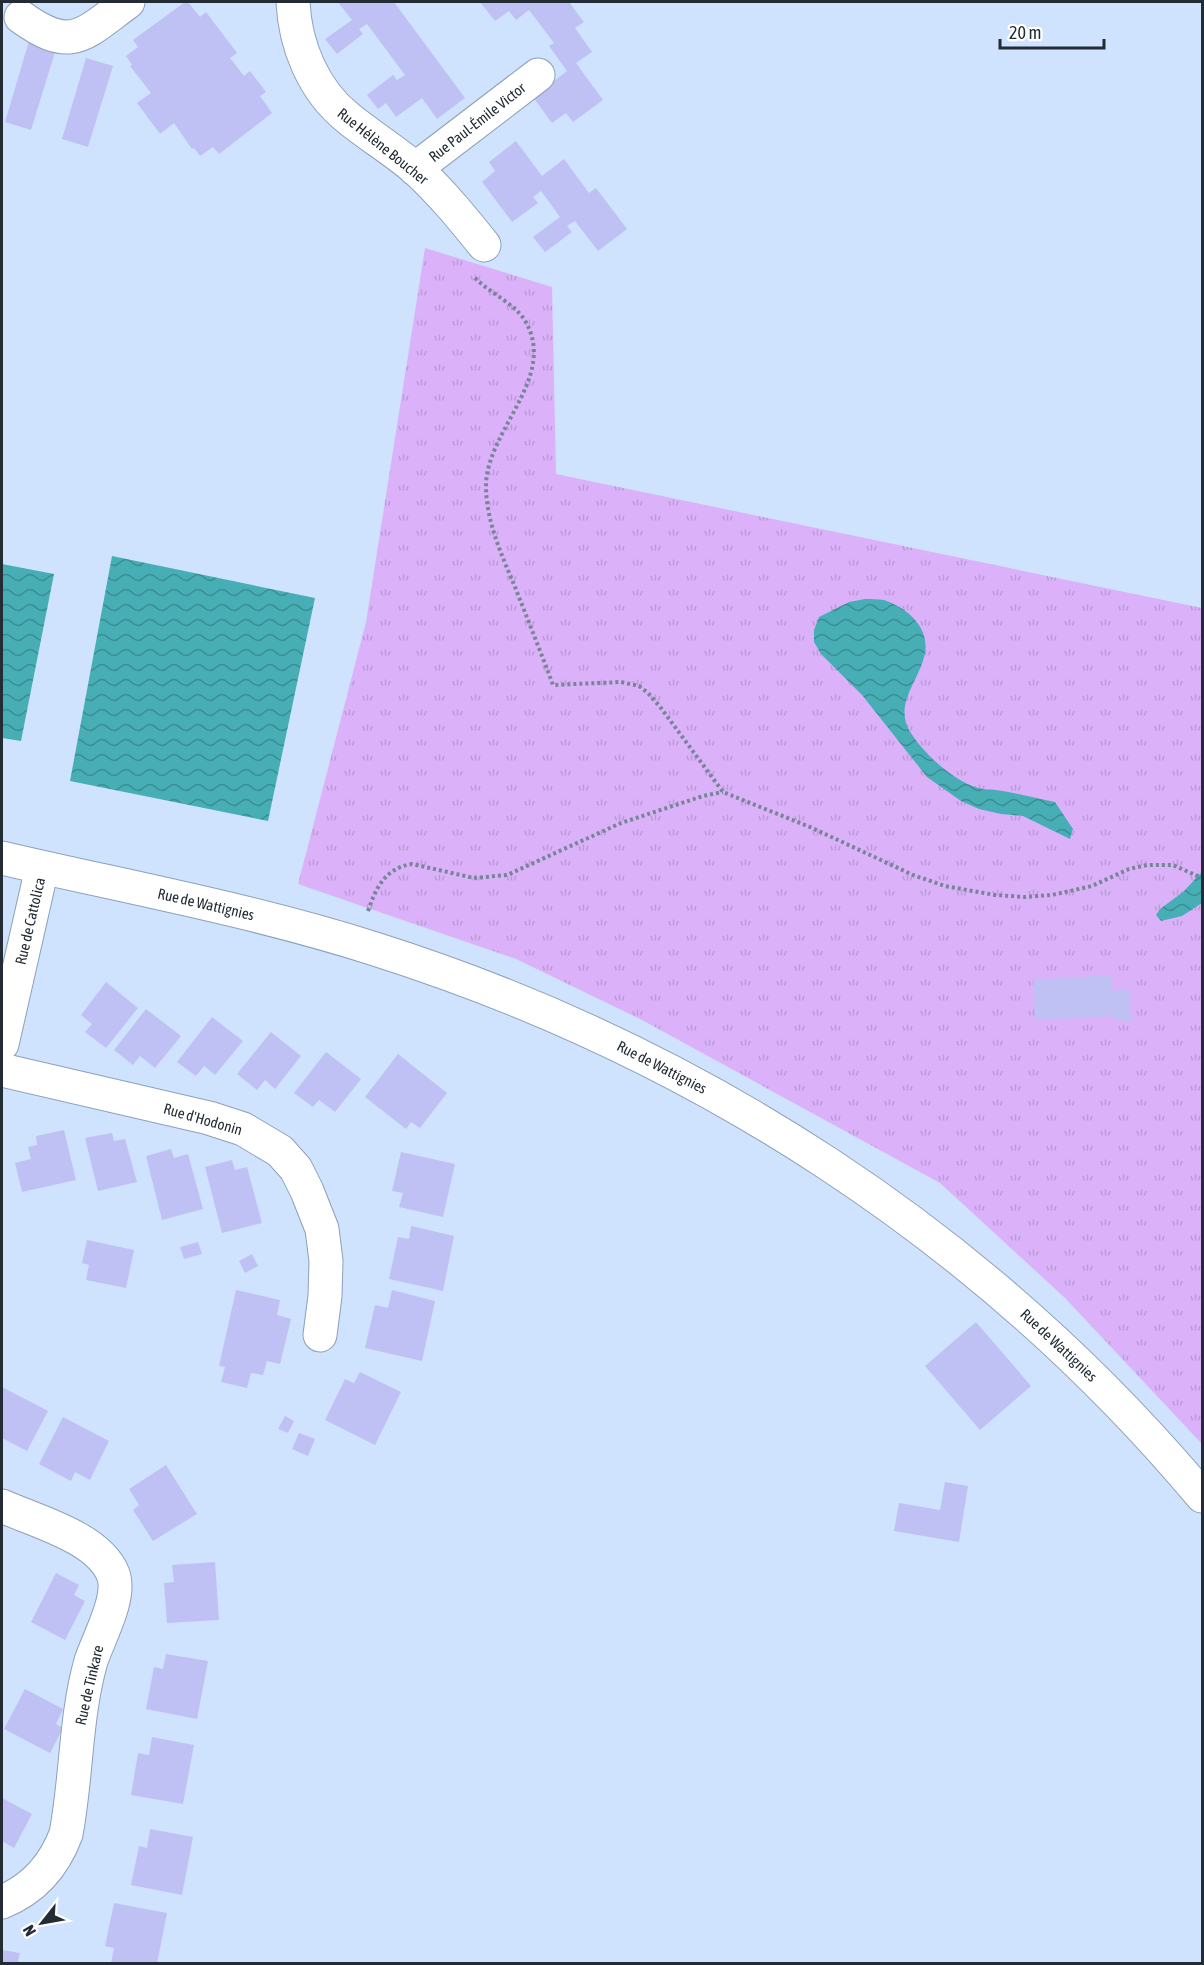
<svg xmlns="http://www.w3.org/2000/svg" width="1204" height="1965" viewBox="0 0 1204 1965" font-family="'Asap Condensed',sans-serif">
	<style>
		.grass { fill: url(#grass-tufts) }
		.water { fill: url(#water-waves) }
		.building { fill: #bfc1f4 }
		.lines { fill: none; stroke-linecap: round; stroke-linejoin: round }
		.minor-casing { stroke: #8da0b9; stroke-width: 35 }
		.tertiary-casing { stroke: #8da0b9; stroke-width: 35 }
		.path { stroke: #778597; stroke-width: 4; stroke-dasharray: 3 3; stroke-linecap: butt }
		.minor { stroke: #fff; stroke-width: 33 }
		.tertiary { stroke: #fff; stroke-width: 33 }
		.labels { text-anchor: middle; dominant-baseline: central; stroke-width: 4.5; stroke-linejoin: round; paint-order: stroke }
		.street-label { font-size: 15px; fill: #232b35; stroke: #fff }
	</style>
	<defs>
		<pattern id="grass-tufts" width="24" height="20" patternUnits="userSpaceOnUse" patternTransform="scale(1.5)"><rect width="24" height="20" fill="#dbb2fa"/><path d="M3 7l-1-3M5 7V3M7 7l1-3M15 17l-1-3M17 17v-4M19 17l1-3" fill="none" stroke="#bc99d7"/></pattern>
		<pattern id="water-waves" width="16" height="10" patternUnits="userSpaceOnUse" patternTransform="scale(1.5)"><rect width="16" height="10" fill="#46aeb4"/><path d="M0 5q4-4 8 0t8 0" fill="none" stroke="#3a8e93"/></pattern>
	</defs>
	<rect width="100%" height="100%" fill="#cfe3fe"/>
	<path class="grass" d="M425,248L552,287L556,474L1202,608V1444L1065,1298L940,1183L642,1020L516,959L298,884L366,622Z"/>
	<path class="water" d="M112,556L315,598L268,821L70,781Z
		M2,564L54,574L21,741L2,738Z
		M865,599C871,599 878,599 884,600C908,608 932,629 924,657C918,682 895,703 909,730C922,752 953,781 978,788C984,790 991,789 996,790C1016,793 1035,798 1055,802L1073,829L1070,839L1023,816L1001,814L979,809L961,801L927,777L862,695L821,654L814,642V630L819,617L849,602Z
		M1202,872V903L1182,916L1161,921L1156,915L1160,909L1183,892Z"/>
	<path class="building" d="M185,2H188L200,17L206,12L237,53L230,58L244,76L250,71L266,92L260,96L272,113L219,154L213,147L200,156L194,148L192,149L174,123L160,134L137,103L151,93L130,66L132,65L126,56L138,47L133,40Z
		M338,2H394L465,98L437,119L422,98L396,117L386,103L378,109L367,95L393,75L397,80L405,75L367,24L359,29L363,34L337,54L325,39L352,20Z
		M480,2H569L584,22L575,28L592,52L576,63L603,100L573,122L566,113L552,123L533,97L567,71L549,46L554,43L529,10L516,20L509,11L495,21Z
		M29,41L56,49L31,130L5,122Z
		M86,58L113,66L88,147L62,139Z
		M516,141L542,176L564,159L589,193L596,188L627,229L598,251L575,221L567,226L572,232L545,252L533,237L560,217L541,191L533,197L538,203L512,222L482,182L495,171L489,162Z
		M1111,975L1112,991L1129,989L1131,1021L1114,1020V1016L1035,1020L1033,980Z
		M106,982L138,1008L106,1048L85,1032L92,1024L81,1015Z
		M146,1009L181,1036L155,1068L140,1056L133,1065L114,1050Z
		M212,1017L243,1041L215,1075L204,1066L196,1076L177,1062Z
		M271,1032L301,1056L275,1089L265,1080L257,1090L237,1074Z
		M326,1052L361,1079L335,1112L319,1100L313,1107L294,1093Z
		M398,1054L447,1093L420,1128L411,1122L406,1129L365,1097Z
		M64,1130L76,1180L22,1192L15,1163L31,1159L28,1147L37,1145L36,1136Z
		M112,1133L114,1141L125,1139L137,1182L98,1191L85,1138Z
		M171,1149L174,1158L188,1154L203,1209L162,1220L146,1156Z
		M401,1152L455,1164L443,1217L399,1207L403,1193L392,1191Z
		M232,1160L235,1170L247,1167L262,1223L222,1233L205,1167Z
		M411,1226L454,1236L443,1291L389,1279L398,1237L409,1239Z
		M87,1240L134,1250L126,1288L86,1280L89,1265L82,1263Z
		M198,1242L202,1254L184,1259L180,1247Z
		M252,1254L258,1266L245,1273L239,1261Z
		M236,1290L280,1300L277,1315L291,1319L280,1364L267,1361L263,1375L251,1373L247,1388L221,1382L225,1367L219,1366Z
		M392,1290L435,1301L422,1361L365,1348L375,1305L388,1308Z
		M976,1322L1031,1386L980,1430L925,1366Z
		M360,1372L401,1392L375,1445L325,1420L345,1379L354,1383Z
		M2,1387L48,1411L27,1451L2,1438Z
		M285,1416L294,1421L288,1433L278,1429Z
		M63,1417L109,1441L90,1480L75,1472L71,1481L39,1464Z
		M299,1433L315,1439L308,1456L292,1449Z
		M166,1465L197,1514L153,1541L133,1510L139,1505L129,1489Z
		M945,1482L968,1486L959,1542L894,1531L899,1503L940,1510Z
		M215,1562L219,1620L167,1623L164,1583L174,1582L172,1565Z
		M56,1573L79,1585L74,1595L85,1601L65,1640L31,1622Z
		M166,1654L208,1661L197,1719L146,1709L154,1667L163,1669Z
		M25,1689L63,1709L56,1724L63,1728L50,1753L4,1729Z
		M152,1737L194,1745L183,1804L131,1795L138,1753L149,1755Z
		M2,1798L32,1814L14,1848L2,1841Z
		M150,1829L193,1837L182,1895L131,1885L139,1846L147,1848Z
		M114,1903L167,1913L157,1964L111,1963L114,1948L105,1946Z
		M2,1950L20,1953L18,1961L23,1964H2Z"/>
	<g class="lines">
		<defs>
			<path id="minor" d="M293,2C295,45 313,90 348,118C370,136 395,151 417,170C442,193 463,219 484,245
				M21,17C72,54 84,34 128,2
				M415,169L538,75
				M2,1044L42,868
				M2,1070L209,1118L243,1129L280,1151L296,1169L307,1191L322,1229L326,1261L325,1296L320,1335
				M2,1506C35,1521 98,1537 113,1574C122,1597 99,1637 91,1661C75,1717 77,1776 66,1834C54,1866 34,1889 2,1902"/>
			<path id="tertiary" d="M2,858C126,887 253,910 375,949C697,1051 985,1237 1202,1496"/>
		</defs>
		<use href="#minor" class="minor-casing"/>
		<use href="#tertiary" class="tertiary-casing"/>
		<path class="path" d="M475,278C489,292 514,304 524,319C560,376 486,430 486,486C486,521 502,556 515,587C528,620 541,653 553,685L621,682L639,686L648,693L661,708L723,792L810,827L913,875L945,886L995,895L1025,897L1052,895L1092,886L1129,869L1147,865H1173L1202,878
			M368,911C376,888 385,868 412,864L474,878L507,875L621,823L703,796L723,792"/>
		<use href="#minor" class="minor"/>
		<use href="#tertiary" class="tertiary"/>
	</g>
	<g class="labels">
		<g class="street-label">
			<text transform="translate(477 122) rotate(-38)">Rue Paul-Émile Victor</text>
			<text transform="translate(383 146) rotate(39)">Rue Hélène Boucher</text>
			<text transform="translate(206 904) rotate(13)">Rue de Wattignies</text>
			<text transform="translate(30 921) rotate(-77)">Rue de Cattolica</text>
			<text transform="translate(662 1067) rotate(27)">Rue de Wattignies</text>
			<text transform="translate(203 1119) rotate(16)">Rue d'Hodonin</text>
			<text transform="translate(1059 1345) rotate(43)">Rue de Wattignies</text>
			<text transform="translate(89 1685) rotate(-77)">Rue de Tinkare</text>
		</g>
	</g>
	<rect width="1204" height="1965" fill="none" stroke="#232b35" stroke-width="6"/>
	<g transform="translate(42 1923) rotate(239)" stroke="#ffffff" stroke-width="4.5" paint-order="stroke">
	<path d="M0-4.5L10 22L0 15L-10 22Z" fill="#232b35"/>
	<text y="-9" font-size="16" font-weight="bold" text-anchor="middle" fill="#232b35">N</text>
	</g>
	<path d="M1000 39v9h104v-9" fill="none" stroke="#232b35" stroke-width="3"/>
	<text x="1009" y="39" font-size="18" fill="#232b35" stroke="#ffffff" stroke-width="4.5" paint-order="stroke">20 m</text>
</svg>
